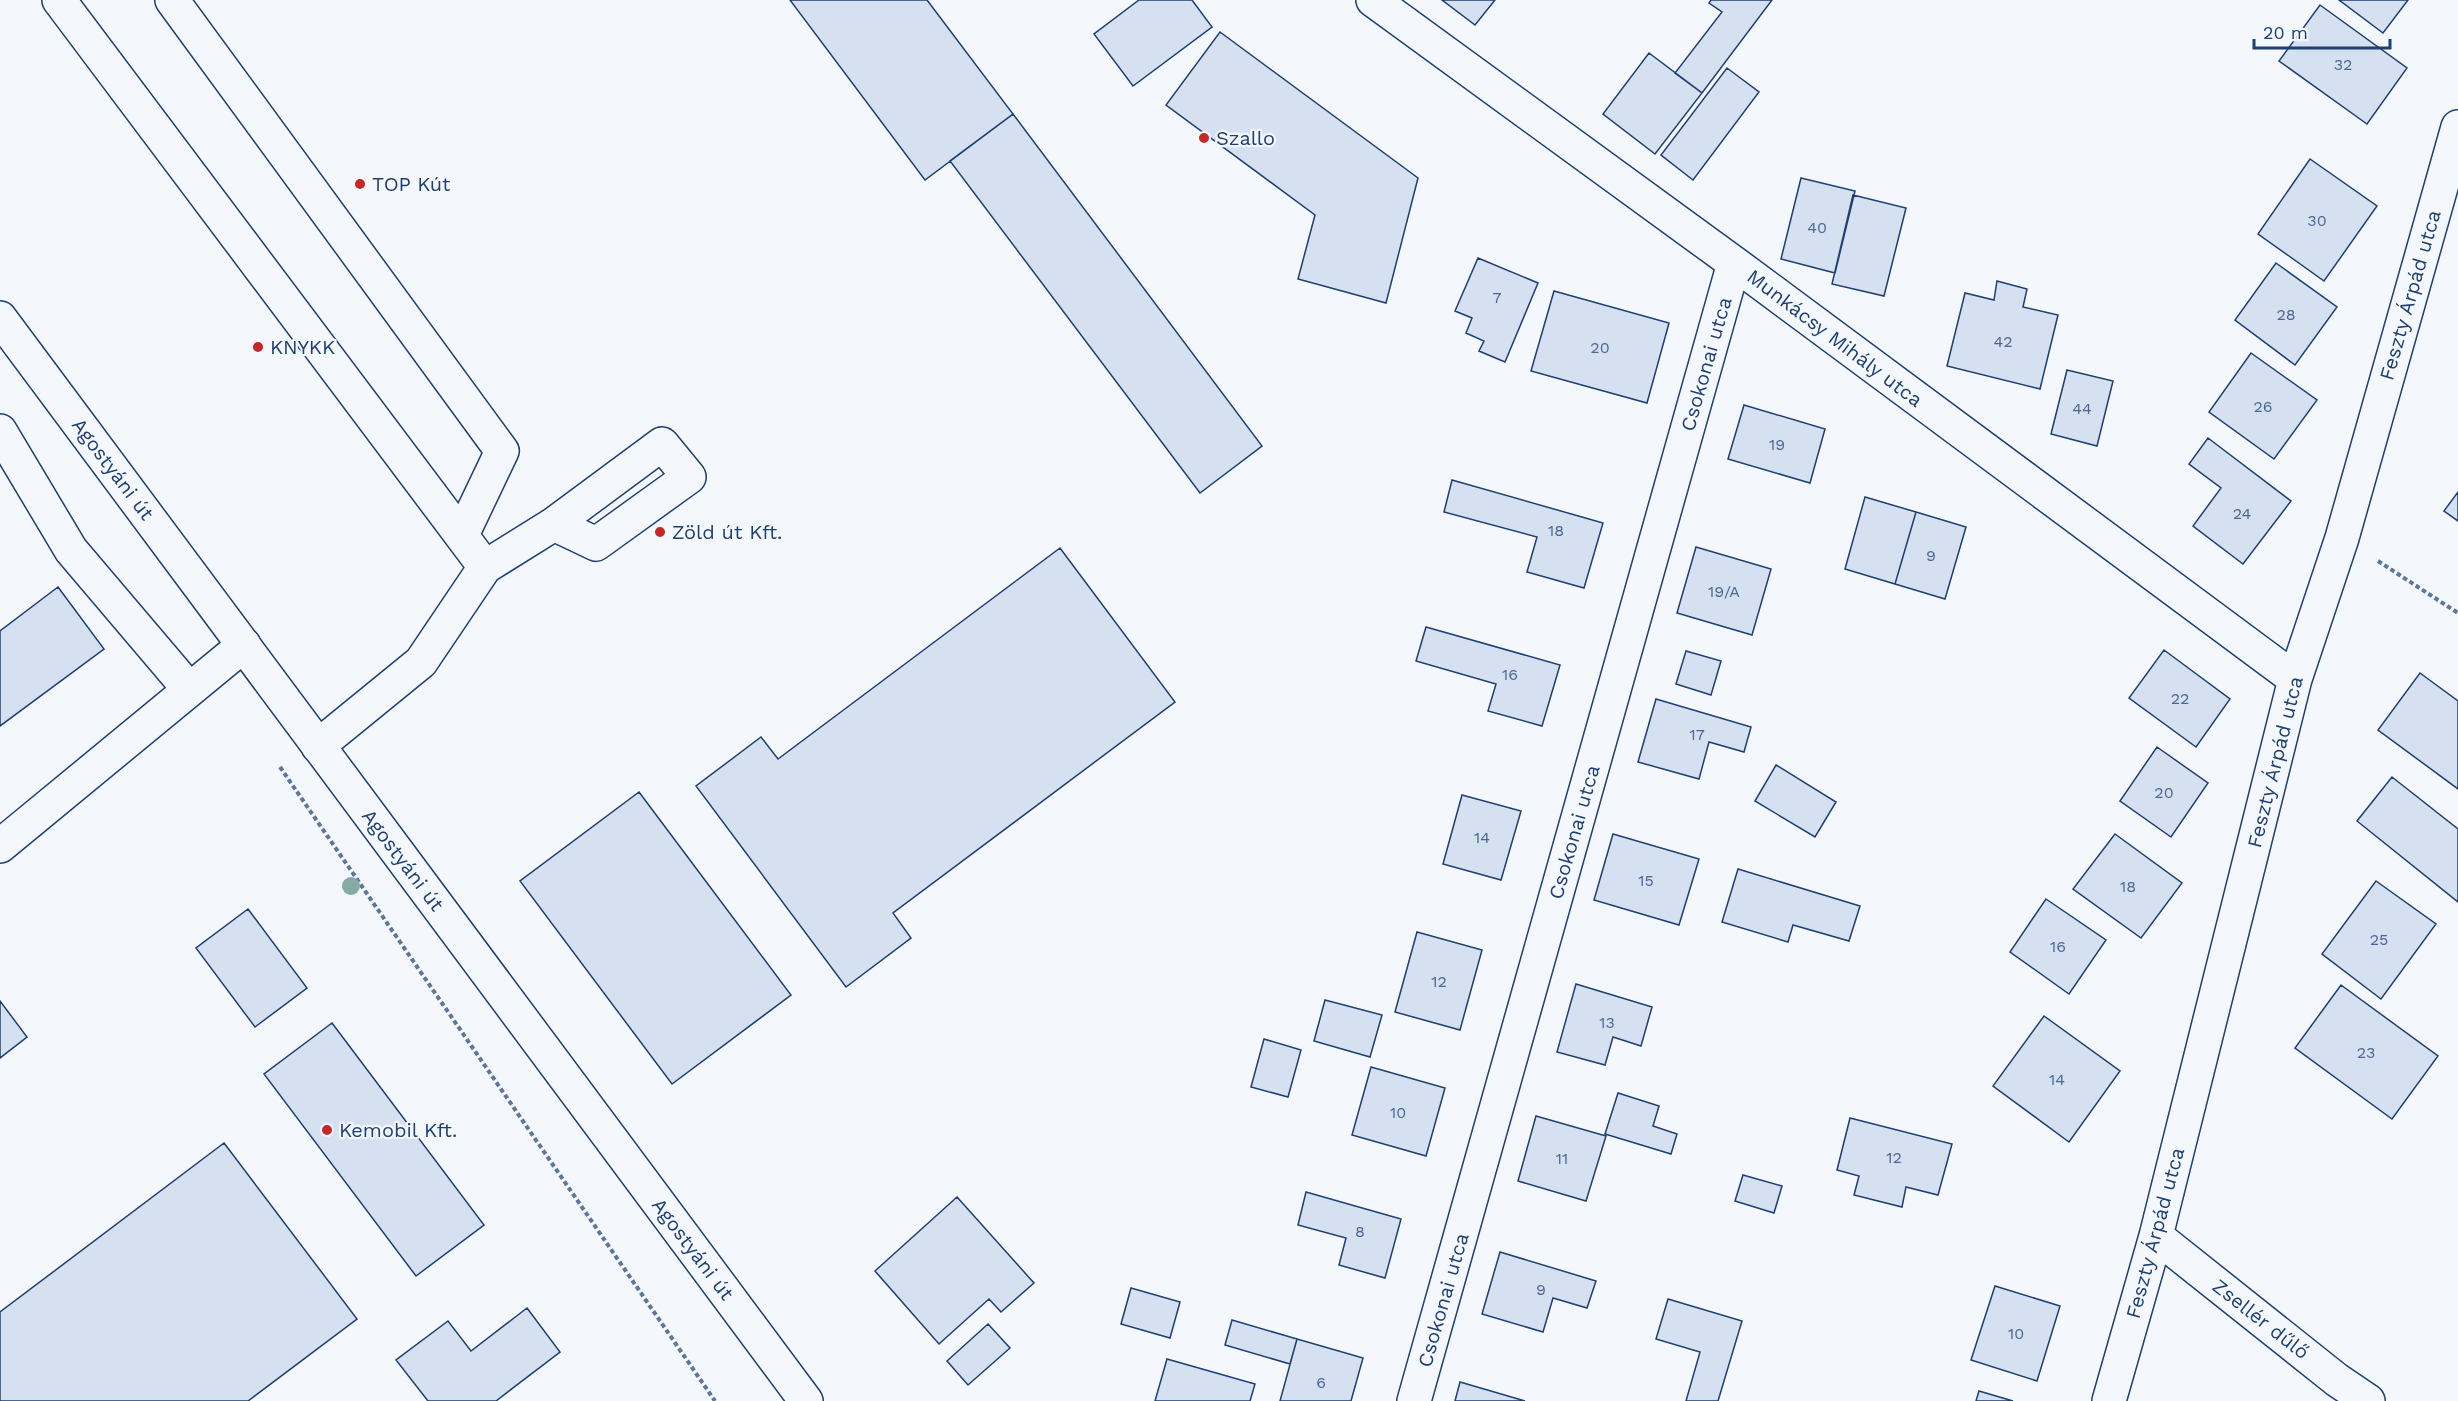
<svg xmlns="http://www.w3.org/2000/svg" width="2458" height="1401" viewBox="0 0 2458 1401" font-family="'Work Sans',sans-serif">
	<style>
		.building { fill: #d5e0f0; stroke: #1d3f73; stroke-width: 1.5 }
		.lines { fill: none; stroke-linecap: round; stroke-linejoin: round }
		.minor-casing { stroke: #1d3f73; stroke-width: 36 }
		.major-casing { stroke: #1d3f73; stroke-width: 36 }
		.path { stroke: #5e769c; stroke-width: 4; stroke-dasharray: 4.5 3; stroke-linecap: butt }
		.minor { stroke: #f4f7fb; stroke-width: 33 }
		.major { stroke: #f4f7fb; stroke-width: 33 }
		.tree { fill: #86aba6 }
		.poi-dot { fill: #c62828; stroke: #f4f7fb; stroke-width: 2 }
		.labels { text-anchor: middle; dominant-baseline: central; stroke-width: 4.5; stroke-linejoin: round; paint-order: stroke }
		.number-label { font-size: 16px; fill: #4b6792 }
		.poi-label { font-size: 20px; fill: #1d3f73; stroke: #f4f7fb; text-anchor: start }
		.street-label { font-size: 20px; fill: #1d3f73; stroke: #f4f7fb }
	</style>
	<rect width="100%" height="100%" fill="#f4f7fb"/>
	<path class="building" d="M790,0H927L1013,114L925,180Z
		M1139,0H1192L1212,27L1133,86L1094,34Z
		M1442,0H1495L1475,25Z
		M1711,0H1772L1702,93L1675,73L1722,12L1709,3Z
		M2339,0H2408L2383,33Z
		M2320,5L2407,68L2367,124L2279,61Z
		M1220,32L1418,178L1386,303L1298,279L1315,215L1166,105Z
		M1649,53L1702,93L1655,154L1603,114Z
		M1727,68L1759,92L1693,180L1661,155Z
		M1013,114L1262,446L1200,493L950,161Z
		M2310,159L2377,206L2324,281L2258,234Z
		M1801,178L1855,191L1835,273L1781,259Z
		M1853,195L1906,208L1884,296L1832,284Z
		M1478,258L1538,283L1505,362L1479,351L1484,341L1466,333L1472,318L1455,311Z
		M2276,263L2337,307L2295,365L2235,320Z
		M1997,281L2027,289L2023,307L2058,315L2040,389L1947,366L1965,293L1994,300Z
		M1554,291L1669,323L1647,403L1531,371Z
		M2251,353L2317,400L2274,459L2209,412Z
		M2067,370L2113,381L2097,446L2051,434Z
		M1744,405L1825,429L1810,483L1728,459Z
		M2208,438L2291,501L2243,564L2193,526L2221,488L2189,464Z
		M1452,480L1603,523L1584,588L1527,572L1537,537L1444,512Z
		M2458,492V521L2444,511Z
		M1865,497L1916,512L1895,584L1845,569Z
		M1916,512L1966,527L1945,599L1895,584Z
		M1696,547L1771,569L1752,635L1677,613Z
		M1060,548L1175,702L893,913L911,938L846,987L696,786L761,737L778,759Z
		M58,587L104,649L0,726V631Z
		M1426,627L1560,665L1542,726L1488,711L1496,684L1416,661Z
		M2164,650L2230,699L2196,747L2129,698Z
		M1686,651L1721,661L1711,695L1676,684Z
		M2420,673L2458,701V789L2378,730Z
		M1656,699L1751,727L1744,752L1709,742L1699,779L1638,762Z
		M2157,747L2208,783L2171,837L2120,801Z
		M1776,765L1836,802L1815,837L1755,801Z
		M2392,777L2458,829V902L2357,821Z
		M639,792L791,995L672,1084L520,881Z
		M1462,795L1521,811L1501,880L1443,864Z
		M1613,834L1699,859L1679,925L1594,900Z
		M2115,834L2182,883L2141,938L2073,889Z
		M1738,869L1860,906L1849,941L1793,925L1788,942L1722,922Z
		M2376,881L2436,924L2381,999L2322,954Z
		M2046,899L2106,940L2069,994L2010,952Z
		M248,909L307,988L255,1027L196,948Z
		M1417,932L1482,950L1460,1030L1395,1012Z
		M1576,984L1652,1007L1641,1046L1613,1037L1605,1065L1557,1052Z
		M2341,985L2438,1056L2392,1119L2295,1048Z
		M1325,1000L1382,1015L1370,1057L1314,1041Z
		M0,1001L27,1037L0,1058Z
		M2044,1016L2120,1071L2069,1142L1993,1086Z
		M332,1023L484,1225L416,1276L264,1074Z
		M1264,1039L1301,1050L1288,1097L1251,1087Z
		M1371,1067L1445,1088L1426,1156L1352,1135Z
		M1618,1093L1659,1106L1653,1126L1677,1134L1671,1154L1605,1134Z
		M1536,1116L1606,1136L1586,1201L1518,1181Z
		M1850,1118L1952,1144L1938,1195L1906,1187L1902,1207L1854,1195L1859,1176L1837,1170Z
		M224,1143L357,1319L248,1401H0V1312Z
		M1743,1175L1782,1186L1774,1213L1735,1201Z
		M1306,1192L1401,1219L1385,1278L1339,1265L1346,1238L1298,1225Z
		M957,1197L1034,1283L1001,1312L989,1299L939,1344L875,1271Z
		M1500,1252L1596,1281L1587,1308L1553,1298L1543,1332L1482,1314Z
		M1995,1286L2060,1306L2037,1381L1971,1360Z
		M1131,1288L1180,1302L1170,1338L1121,1324Z
		M1668,1299L1742,1321L1718,1401H1686L1700,1352L1656,1339Z
		M527,1308L560,1352L496,1401H428L396,1360L448,1321L471,1351Z
		M1232,1320L1297,1339L1290,1364L1225,1345Z
		M988,1324L1010,1348L968,1385L947,1361Z
		M1297,1339L1363,1358L1351,1401H1280Z
		M1167,1359L1255,1384L1250,1401H1155Z
		M1460,1382L1525,1401H1455Z
		M1979,1391L2013,1401H1976Z"/>
	<g class="lines">
		<defs>
			<path id="minor" d="M59,0L485,567L421,662L318,746
				M172,0L502,451L462,535
				M1373,0L1734,263L2295,679
				M0,431L71,550L189,689
				M485,567L554,524L596,544L689,477L662,444L554,524
				M0,846L244,645
				M2156,1236L2337,1380L2368,1401
				M1414,1401L1734,263
				M2109,1401L2156,1236L2295,679L2342,538L2458,127"/>
			<path id="major" d="M0,318L806,1401"/>
		</defs>
		<use href="#minor" class="minor-casing"/>
		<use href="#major" class="major-casing"/>
		<path class="path" d="M2378,561L2458,613
			M280,767L715,1401"/>
		<use href="#minor" class="minor"/>
		<use href="#major" class="major"/>
	</g>
	<circle class="tree" cx="351" cy="886" r="9"/>
	<g class="poi-dot">
		<circle cx="1204" cy="138" r="6"/>
		<circle cx="360" cy="184" r="6"/>
		<circle cx="258" cy="347" r="6"/>
		<circle cx="660" cy="532" r="6"/>
		<circle cx="327" cy="1130" r="6"/>
	</g>
	<g class="labels">
		<g class="number-label">
			<text x="2343" y="64">32</text>
			<text x="2317" y="220">30</text>
			<text x="1817" y="227">40</text>
			<text x="1497" y="297">7</text>
			<text x="2286" y="314">28</text>
			<text x="2003" y="341">42</text>
			<text x="1600" y="347">20</text>
			<text x="2263" y="406">26</text>
			<text x="2082" y="408">44</text>
			<text x="1777" y="444">19</text>
			<text x="2242" y="513">24</text>
			<text x="1556" y="530">18</text>
			<text x="1931" y="555">9</text>
			<text x="1724" y="591">19/A</text>
			<text x="1510" y="674">16</text>
			<text x="2180" y="698">22</text>
			<text x="1697" y="734">17</text>
			<text x="2164" y="792">20</text>
			<text x="1482" y="837">14</text>
			<text x="1646" y="880">15</text>
			<text x="2128" y="886">18</text>
			<text x="2379" y="939">25</text>
			<text x="2058" y="946">16</text>
			<text x="1439" y="981">12</text>
			<text x="1607" y="1022">13</text>
			<text x="2366" y="1052">23</text>
			<text x="2057" y="1079">14</text>
			<text x="1398" y="1112">10</text>
			<text x="1894" y="1157">12</text>
			<text x="1562" y="1158">11</text>
			<text x="1360" y="1231">8</text>
			<text x="1541" y="1289">9</text>
			<text x="2016" y="1333">10</text>
			<text x="1321" y="1382">6</text>
		</g>
		<g class="poi-label">
			<text x="1216" y="138">Szallo</text>
			<text x="372" y="184">TOP Kút</text>
			<text x="270" y="347">KNYKK</text>
			<text x="672" y="532">Zöld út Kft.</text>
			<text x="339" y="1130">Kemobil Kft.</text>
		</g>
		<g class="street-label">
			<text transform="translate(2410 295) rotate(-74)">Feszty Árpád utca</text>
			<text transform="translate(1835 338) rotate(37)">Munkácsy Mihály utca</text>
			<text transform="translate(1706 364) rotate(-74)">Csokonai utca</text>
			<text transform="translate(113 469) rotate(53)">Agostyáni út</text>
			<text transform="translate(2275 762) rotate(-76)">Feszty Árpád utca</text>
			<text transform="translate(1574 832) rotate(-74)">Csokonai utca</text>
			<text transform="translate(403 860) rotate(53)">Agostyáni út</text>
			<text transform="translate(2155 1233) rotate(-75)">Feszty Árpád utca</text>
			<text transform="translate(693 1249) rotate(53)">Agostyáni út</text>
			<text transform="translate(1443 1300) rotate(-74)">Csokonai utca</text>
			<text transform="translate(2261 1319) rotate(38)">Zsellér dűlő</text>
		</g>
	</g>
	<path d="M2254 39v9h136v-9" fill="none" stroke="#1d3f73" stroke-width="3"/>
	<text x="2263" y="39" font-size="18" fill="#1d3f73" stroke="#f4f7fb" stroke-width="4.5" paint-order="stroke">20 m</text>
</svg>
